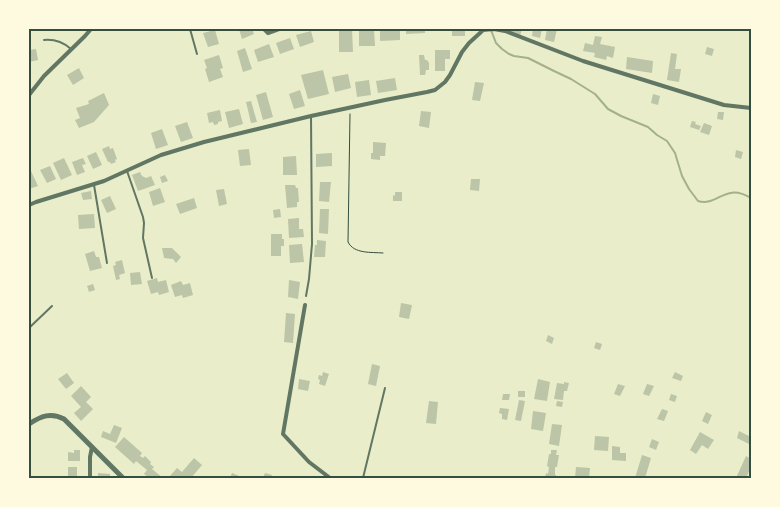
<svg xmlns="http://www.w3.org/2000/svg" width="780" height="507" viewBox="0 0 780 507" font-family="'Noto Sans',sans-serif">
	<style>
		.lines { fill: none; stroke-linecap: round; stroke-linejoin: round }
		.stream { stroke: #a3b18a; stroke-width: 2 }
		.building { fill: #bcc5a7 }
		.path { stroke: #344e41; stroke-width: 1 }
		.service { stroke: #617663; stroke-width: 2 }
		.minor { stroke: #617663; stroke-width: 4 }
		.tertiary { stroke: #617663; stroke-width: 5 }
		.neatline { fill: none; stroke: #344e41; stroke-width: 2 }
	</style>
	<rect width="100%" height="100%" fill="#e9edc9"/>
	<g class="lines">
		<path class="stream" d="M491,30L496,43L502,49L509,54L514,56L528,58L554,71L571,79L595,94L608,109L621,116L648,127L657,135L667,141L675,153L682,176L689,189L698,201C718,207 724,182 751,198"/>
	</g>
	<path class="building" d="M239,29H252L254,34L242,39Z
		M339,29H352L353,52H339Z
		M380,29H400V40L380,41Z
		M406,29H425V33L406,34Z
		M429,29H448V30L429,31Z
		M452,29H465V36H452Z
		M501,29H522L520,36Z
		M533,29H542L540,38L532,36Z
		M547,29H557L554,42L545,40Z
		M215,30L219,44L208,47L203,33Z
		M374,30L375,46H359V31Z
		M311,31L314,42L300,47L296,35Z
		M595,36L602,37L600,44L615,47L613,58L607,56L606,60L594,57L595,53L583,51L585,43L593,45Z
		M290,38L294,49L280,54L276,43Z
		M269,44L274,57L258,62L254,50Z
		M707,47L714,49L712,56L705,54Z
		M245,48L252,69L243,72L237,51Z
		M36,49L38,60L29,62V50Z
		M435,50H450V59H445V71H435Z
		M671,53L677,54L675,69H681L679,82L667,80Z
		M219,55L223,68L220,69L223,77L209,82L205,69L207,68L204,60Z
		M419,55H424L425,60H427L429,63V70H426L425,75H420Z
		M627,57L653,61L652,73L626,69Z
		M79,68L84,78L73,85L67,75Z
		M323,70L329,94L308,99L301,75Z
		M348,74L351,88L335,92L332,77Z
		M395,78L397,90L378,93L376,81Z
		M369,80L371,95L357,97L355,82Z
		M475,82L484,83L480,101L472,100Z
		M300,90L305,106L294,109L289,94Z
		M266,92L273,117L263,120L256,95Z
		M104,93L109,105L94,122L79,128L75,120L80,118L76,108L89,104L88,101Z
		M653,94L660,96L658,105L651,103Z
		M251,101L257,122L251,123L246,102Z
		M239,109L243,124L229,128L225,112Z
		M220,110L222,121L218,122V124L214,125L213,122L209,123L207,113Z
		M421,111L431,112L429,128L419,126Z
		M718,112H724L723,120L717,119Z
		M692,121L696,122L695,124L701,126L699,130L690,127Z
		M187,122L193,138L181,142L175,126Z
		M704,123L712,126L709,135L700,132Z
		M162,129L168,145L156,149L151,133Z
		M373,142L386,143L385,156H380V160L371,159V153H373Z
		M109,146L110,149L113,148L117,159L115,160L116,162L111,164L110,162H108L102,149Z
		M249,149L251,165L240,166L238,150Z
		M736,150L743,152L741,159L735,157Z
		M96,152L102,165L93,169L87,156Z
		M332,153V166L316,167V154Z
		M296,156L297,175H283V157Z
		M64,158L72,175L61,180L53,163Z
		M83,158L86,164L82,165L85,172L77,175L72,162Z
		M50,166L56,179L47,183L40,170Z
		M31,171L38,186L29,189V172Z
		M140,172L142,176L146,178L151,176L155,185L138,191L132,175Z
		M165,175L168,181L162,183L160,177Z
		M471,179H480L479,191L470,190Z
		M320,182H331L329,202L319,201Z
		M285,185H295L296,188H298L299,202H297V207L287,208Z
		M160,188L165,202L153,206L149,192Z
		M224,189L227,204L219,206L216,190Z
		M91,191L92,199L83,200L81,193Z
		M395,192H402V201H393V195L395,196Z
		M110,196L116,209L107,213L101,200Z
		M194,198L197,208L180,214L176,204Z
		M280,209L281,217L274,218L273,210Z
		M320,209H329L328,234L319,233Z
		M94,214L95,228L79,229L78,215Z
		M299,218V229H303L304,237L289,238L288,219Z
		M271,234H282V239H284V246H281V256H271Z
		M317,240L326,241L325,257H314L315,245H317Z
		M302,244L304,262L290,263L289,245Z
		M162,248H172L181,257L176,263L173,259L164,258Z
		M94,251L96,257H99L102,268L90,271L85,254Z
		M122,260L125,273L119,275L120,279L116,280L113,266L116,265L115,262Z
		M140,272L142,284L131,285L130,273Z
		M157,278L158,282L166,280L169,292L159,295L158,292L151,294L147,281Z
		M289,280L300,282L298,299L288,297Z
		M181,281L183,285L190,283L193,295L183,298L182,295L175,297L171,285Z
		M93,284L95,290L89,292L87,286Z
		M401,303L412,305L409,319L399,317Z
		M286,313L295,314L293,343L284,342Z
		M548,335L554,338L552,344L546,341Z
		M596,342L602,344L600,350L594,348Z
		M372,364L380,366L376,386L368,384Z
		M323,372L329,374L325,386L319,384L320,380L318,379L319,375L322,376Z
		M675,372L683,376L681,381L672,378Z
		M67,373L74,383L66,389L58,379Z
		M299,379L310,381L308,391L298,389Z
		M538,379L550,382L547,401L534,399Z
		M564,382L569,383L567,391H564L563,400L554,399L557,383L564,384Z
		M618,384L625,386L620,396L614,394Z
		M647,384L654,386L649,396L643,394Z
		M81,386L91,397L86,402L93,409L81,421L74,413L81,407L71,396Z
		M518,391H525V397H518Z
		M503,394H510L509,400H502Z
		M671,394L677,396L675,402L669,400Z
		M519,400L525,401L521,421L515,420Z
		M429,401L438,402L436,424L426,423Z
		M557,401L563,402L562,407L556,406Z
		M500,408L509,409L507,420L502,419V414L499,413Z
		M662,409L668,411L664,421L657,419Z
		M533,411L546,413L543,431L531,429Z
		M706,412L712,415L708,424L702,421Z
		M552,424L562,425L559,446L549,444Z
		M114,425L122,428L116,443L101,437L103,431L110,434Z
		M739,431L751,437V445L737,438Z
		M700,432L714,440L708,449L702,445L696,454L690,450Z
		M595,436L609,437L608,451L594,450Z
		M124,437L142,453L140,456L143,458L145,456L151,462L150,464L154,467L152,469L163,478H149L144,474L147,470L136,461L134,464L115,447Z
		M652,439L659,442L656,450L649,447Z
		M612,446L620,447V453H626V461L612,460Z
		M74,450H80V461H68V452L74,453Z
		M551,450H557L556,455H559L557,467H555V475H556V478H545L546,473L548,474L549,467L547,466L549,454H551Z
		M642,455L651,458L645,478H635Z
		M746,456L751,459V467L746,478H736Z
		M194,458L202,465L191,478H172L170,476L177,468L182,472Z
		M68,467H77V477H68Z
		M576,467L590,468L589,478H575Z
		M98,473L110,474V478H98Z
		M232,473L244,478H230Z
		M265,473L272,475L271,478H263Z"/>
	<g class="lines">
		<path class="path" d="M350,114L348,242C354,254 371,252 383,253"/>
		<path class="service" d="M190,29L197,54
			M44,40C55,39 63,42 71,49
			M127,171L143,217L144,223L143,238L152,278
			M94,185L107,263
			M306,296L309,279L312,244L311,116
			M29,328L52,306
			M363,478L385,388"/>
		<path class="minor" d="M264,29L268,33L279,29
			M29,95L44,76L85,36L91,29
			M29,205L36,202L104,181L161,155L204,142L311,116L385,100L427,92L435,90L445,82L450,75L462,52L469,43L480,33L483,30L494,29L505,31L583,61L724,105L751,108
			M305,305L283,434L309,462L330,478
			M90,478V457L92,447"/>
		<path class="tertiary" d="M29,424C41,416 51,412 64,419L123,478"/>
	</g>
	<rect width="780" height="507" fill="none" stroke="#fefae0" stroke-width="60"/>
	<rect x="30" y="30" width="720" height="447" class="neatline"/>
</svg>
